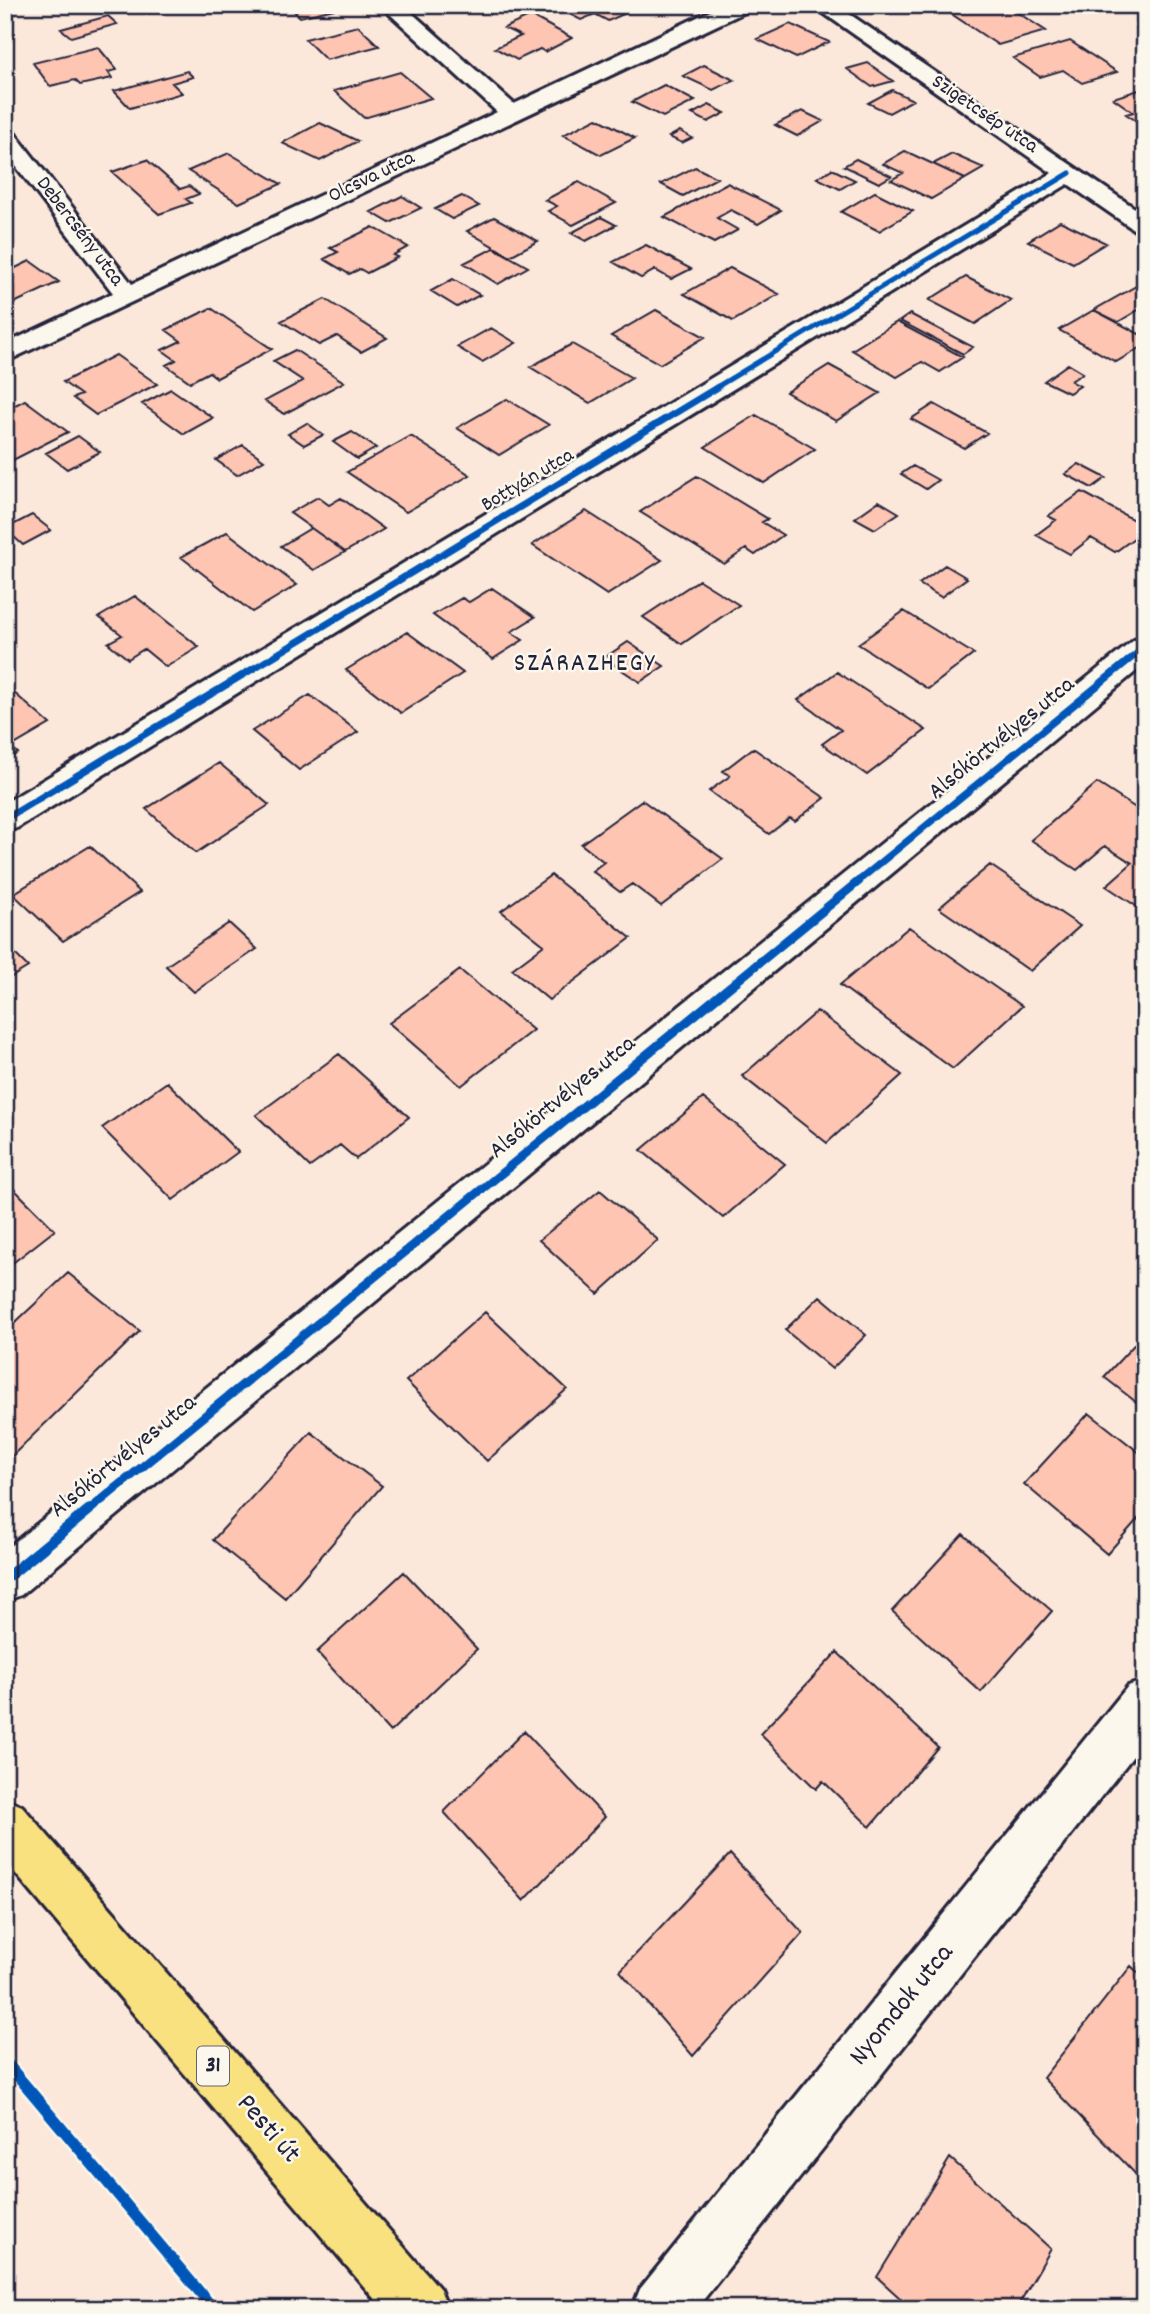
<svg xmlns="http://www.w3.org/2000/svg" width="1150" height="2314" viewBox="0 0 1150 2314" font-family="Dekko,sans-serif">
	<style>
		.building { fill: #fdc5b2; stroke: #22223b; stroke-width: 2 }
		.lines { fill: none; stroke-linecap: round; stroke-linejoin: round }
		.minor-casing { stroke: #22223b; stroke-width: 6 }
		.major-casing { stroke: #22223b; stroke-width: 6 }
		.minor { fill: #fbf7ec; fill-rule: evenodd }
		.major { fill: #fae180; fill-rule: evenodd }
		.cycleway-far3-casing { stroke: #fbf7ec; stroke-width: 8 }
		.cycleway-far2-casing { stroke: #fbf7ec; stroke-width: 10 }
		.cycleway-far1-casing { stroke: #fbf7ec; stroke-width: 13 }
		.cycleway-casing { stroke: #fbf7ec; stroke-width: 16 }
		.cycleway-far3 { stroke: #0057b8; stroke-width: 5 }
		.cycleway-far2 { stroke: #0057b8; stroke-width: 7 }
		.cycleway-far1 { stroke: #0057b8; stroke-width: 9 }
		.cycleway { stroke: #0057b8; stroke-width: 11 }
		.labels { text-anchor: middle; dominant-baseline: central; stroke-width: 5; stroke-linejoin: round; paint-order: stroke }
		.far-street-label { font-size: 21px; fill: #22223b; stroke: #fbf7ec }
		.shield { fill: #fbf7ec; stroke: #636270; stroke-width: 2 }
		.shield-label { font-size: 23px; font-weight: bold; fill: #22223b }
		.street-label { font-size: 24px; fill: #22223b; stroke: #fbf7ec }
		.neighbourhood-label { font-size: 26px; letter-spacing: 2px; fill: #22223b; stroke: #fbf7ec }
		.near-street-label { font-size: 28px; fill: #22223b; stroke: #fbf7ec }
	</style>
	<rect width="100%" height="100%" fill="#fce8db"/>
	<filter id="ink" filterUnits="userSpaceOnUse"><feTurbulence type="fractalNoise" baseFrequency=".0143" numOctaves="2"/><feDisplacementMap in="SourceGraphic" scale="14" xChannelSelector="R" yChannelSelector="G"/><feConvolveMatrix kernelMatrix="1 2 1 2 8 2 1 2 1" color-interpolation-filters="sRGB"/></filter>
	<g filter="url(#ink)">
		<path class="building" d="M288,5H342L343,7L300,17Z
			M552,5H644L608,21L595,14L581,20Z
			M976,5H996L1005,11L1012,9L1046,31L998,45L950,13Z
			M108,16L117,24L71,37L61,29Z
			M531,16L572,38L545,52L540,49L517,60L495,48L521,36L504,28Z
			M790,24L829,42L796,58L757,39Z
			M358,26L379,46L326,60L305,39Z
			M1070,41L1117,72L1082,83L1063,70L1040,77L1013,58Z
			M98,47L117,70L108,72L112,78L80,85L75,80L50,86L33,63Z
			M868,63L893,81L872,87L847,69Z
			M704,65L734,80L713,90L683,76Z
			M187,71L193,77L172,83L182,93L130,108L114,91Z
			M400,72L431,98L364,118L334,91Z
			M664,85L695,101L663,117L632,102Z
			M1145,88V123L1141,124L1126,114L1133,112L1113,98Z
			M892,90L913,100L889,113L868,103Z
			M709,105L725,113L708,122L692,114Z
			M802,111L823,121L797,136L775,125Z
			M597,118L635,138L601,155L563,135Z
			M320,123L358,141L320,161L282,143Z
			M680,131L692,138L682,143L669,137Z
			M905,151L933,164L965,179L931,199L891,180L903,173L883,164Z
			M229,153L281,184L239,203L188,171Z
			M952,154L984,168L965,179L933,164Z
			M856,159L891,176L879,183L844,166Z
			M147,160L180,189L189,186L199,194L186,199L191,203L159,214L112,172Z
			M695,167L717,178L683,196L661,184Z
			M832,169L855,180L840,189L817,178Z
			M579,182L616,203L573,225L548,211L557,206L545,200Z
			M727,183L781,210L758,224L731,210L717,218L738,230L714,243L664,217Z
			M875,192L913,211L879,231L841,212Z
			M402,196L421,208L390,223L371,212Z
			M462,196L479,206L452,219L435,209Z
			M494,217L538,241L510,256L467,231Z
			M601,217L616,225L586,241L571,233Z
			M1060,221L1106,243L1073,263L1028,241Z
			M373,227L408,247L393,255L398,257L367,273L360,269L349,274L324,259L338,252L330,248Z
			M646,245L691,269L671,279L655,270L641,278L613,262Z
			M494,248L528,267L498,284L464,263Z
			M30,261L59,282L14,303L5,297V273Z
			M730,268L779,294L733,321L684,294Z
			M966,277L1011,300L975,324L929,300Z
			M453,279L480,295L457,307L431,291Z
			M1145,281V306L1118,322L1094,310Z
			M325,299L387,338L361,352L337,336L319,345L281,321Z
			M211,308L272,349L217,378L209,372L190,382L166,365L176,360L162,350L181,341L166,330Z
			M656,310L705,337L660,364L611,336Z
			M1094,310L1145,337V345L1116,362L1059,330Z
			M910,314L973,347L963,354L900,321Z
			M897,322L963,357L940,372L922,362L897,377L852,350Z
			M491,328L516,343L482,362L457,347Z
			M572,344L632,378L590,403L530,367Z
			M295,350L344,382L284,414L265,401L303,381L273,361Z
			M116,355L157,384L96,415L73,398L81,395L63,382Z
			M1068,364L1083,373L1071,381L1080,386L1069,393L1044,381Z
			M829,365L880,393L836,421L786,392Z
			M171,389L213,418L184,434L142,404Z
			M507,399L549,425L499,455L457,428Z
			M25,400L68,432L11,461L5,456V410Z
			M934,404L987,433L964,448L911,419Z
			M756,415L815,449L764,483L705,447Z
			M307,423L323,435L304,445L288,434Z
			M352,432L376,448L357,459L333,442Z
			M78,436L100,452L67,469L46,453Z
			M411,436L470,475L406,512L347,472Z
			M243,445L264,460L237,475L216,460Z
			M1079,464L1106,478L1092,488L1065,474Z
			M913,466L938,480L926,489L901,474Z
			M697,476L768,519L762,522L783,535L755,555L746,549L724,564L640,512Z
			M1082,492L1145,526V530L1115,552L1091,538L1070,554L1036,535L1056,520L1048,516Z
			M318,497L329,505L341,498L384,529L345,552L290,513Z
			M879,501L899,513L875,529L855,518Z
			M586,511L662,560L607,595L532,545Z
			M32,515L51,530L23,545L5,529Z
			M311,528L345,552L314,570L281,546Z
			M227,532L297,585L252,612L181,557Z
			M945,565L967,578L941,597L919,584Z
			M699,580L739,605L682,644L643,617Z
			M492,588L535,617L511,632L523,640L493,659L433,615L462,598L469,602Z
			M135,596L199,647L166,667L144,649L128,659L108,643L122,635L99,617Z
			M904,611L974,654L928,689L858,644Z
			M407,632L463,673L401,713L346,670Z
			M628,642L664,666L640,682L604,658Z
			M837,672L926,730L867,775L822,744L841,730L798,700Z
			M5,685L50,724L11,747L18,753L5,760Z
			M310,695L358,732L299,770L252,731Z
			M753,748L825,798L795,821L790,818L769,834L709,791L730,776L723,771Z
			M219,763L269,805L196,853L146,809Z
			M1097,783L1145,814V912L1106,886L1132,863L1105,846L1077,870L1031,840Z
			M642,800L723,859L661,906L632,884L620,892L592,871L604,862L581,844Z
			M90,846L140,892L63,941L13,894Z
			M990,865L1080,926L1030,971L939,908Z
			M551,875L631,938L549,1000L512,969L544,945L501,911Z
			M229,923L257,949L194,992L166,966Z
			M909,927L1022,1006L953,1069L840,985Z
			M5,944L28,967L5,981Z
			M460,970L533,1030L461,1086L389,1023Z
			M817,1011L902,1075L827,1143L742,1076Z
			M339,1054L409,1117L356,1159L340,1145L310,1167L256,1115Z
			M167,1082L238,1152L173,1200L102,1128Z
			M703,1098L785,1164L723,1218L641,1150Z
			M5,1180L55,1230L5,1269Z
			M600,1190L658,1240L598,1294L539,1240Z
			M68,1273L140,1331L11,1457L5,1452V1332Z
			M820,1296L866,1335L832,1369L785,1330Z
			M485,1312L567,1389L487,1461L406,1381Z
			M1145,1333V1409L1104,1377Z
			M1089,1413L1145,1457V1511L1107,1554L1024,1484Z
			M311,1432L382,1486L285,1598L213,1540Z
			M963,1534L1052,1611L981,1692L892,1611Z
			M404,1572L477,1649L390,1732L317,1652Z
			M837,1652L938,1747L870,1827L823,1781L816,1789L760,1734Z
			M524,1731L605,1817L524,1901L444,1812Z
			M730,1854L803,1933L693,2056L620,1971Z
			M1131,1966L1145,1979V2184L1043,2078Z
			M950,2158L1051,2249L1016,2309H912L877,2277Z"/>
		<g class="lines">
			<defs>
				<path id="minor" d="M380,5H403L514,104L723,5H751L749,10L5,362V344L113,293L5,152V129L13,131L132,284L497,112Z
					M812,5H836L1145,215V233L1136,231L1068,184L17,828L5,831V803L1052,173Z
					M1145,637V664L21,1595L5,1601V1550L1134,640Z
					M1145,1680V1741L696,2309H632L640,2289L1128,1686Z"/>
				<path id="major" d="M5,1799L22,1806L440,2289L448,2309H383L5,1861Z"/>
			</defs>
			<use href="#minor" class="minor-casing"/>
			<use href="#major" class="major-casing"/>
			<use href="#minor" class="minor"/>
			<use href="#major" class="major"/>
			<defs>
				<path id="cycleway-far3" d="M715,388L1070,173"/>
				<path id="cycleway-far2" d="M5,819L718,387
					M857,882L1145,647"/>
				<path id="cycleway-far1" d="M87,1512L859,881"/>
				<path id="cycleway" d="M5,1579L89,1510
					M5,2061L214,2309"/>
			</defs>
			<use href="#cycleway-far3" class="cycleway-far3-casing"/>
			<use href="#cycleway-far2" class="cycleway-far2-casing"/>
			<use href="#cycleway-far1" class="cycleway-far1-casing"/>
			<use href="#cycleway" class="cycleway-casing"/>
			<use href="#cycleway-far3" class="cycleway-far3"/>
			<use href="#cycleway-far2" class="cycleway-far2"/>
			<use href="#cycleway-far1" class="cycleway-far1"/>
			<use href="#cycleway" class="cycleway"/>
		</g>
	</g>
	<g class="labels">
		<g class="far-street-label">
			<text transform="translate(984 115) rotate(34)">Szigetcsép utca</text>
			<text transform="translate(372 178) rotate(-26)">Olcsva utca</text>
			<text transform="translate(79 232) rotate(53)">Debercsény utca</text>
			<text transform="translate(528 481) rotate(-31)">Bottyán utca</text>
		</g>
		<rect class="shield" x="197" y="2046.5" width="32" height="39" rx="5"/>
		<g class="shield-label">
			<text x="213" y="2066">31</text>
		</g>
		<g class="street-label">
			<text transform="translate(1002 739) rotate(-39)">Alsókörtvélyes utca</text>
			<text transform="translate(563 1098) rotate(-39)">Alsókörtvélyes utca</text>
			<text transform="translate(124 1457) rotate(-39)">Alsókörtvélyes utca</text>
		</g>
		<g class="neighbourhood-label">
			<text x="585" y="664">SZÁRAZHEGY</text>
		</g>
		<g class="near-street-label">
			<text transform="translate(903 2006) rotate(-51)">Nyomdok utca</text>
			<text transform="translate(267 2130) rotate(49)">Pesti út</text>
		</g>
	</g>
	<rect width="1150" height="2314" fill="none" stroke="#fbf7ec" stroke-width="28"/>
	<rect x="14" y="14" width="1122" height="2286" fill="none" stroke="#22223b" stroke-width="2.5" filter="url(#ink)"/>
</svg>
